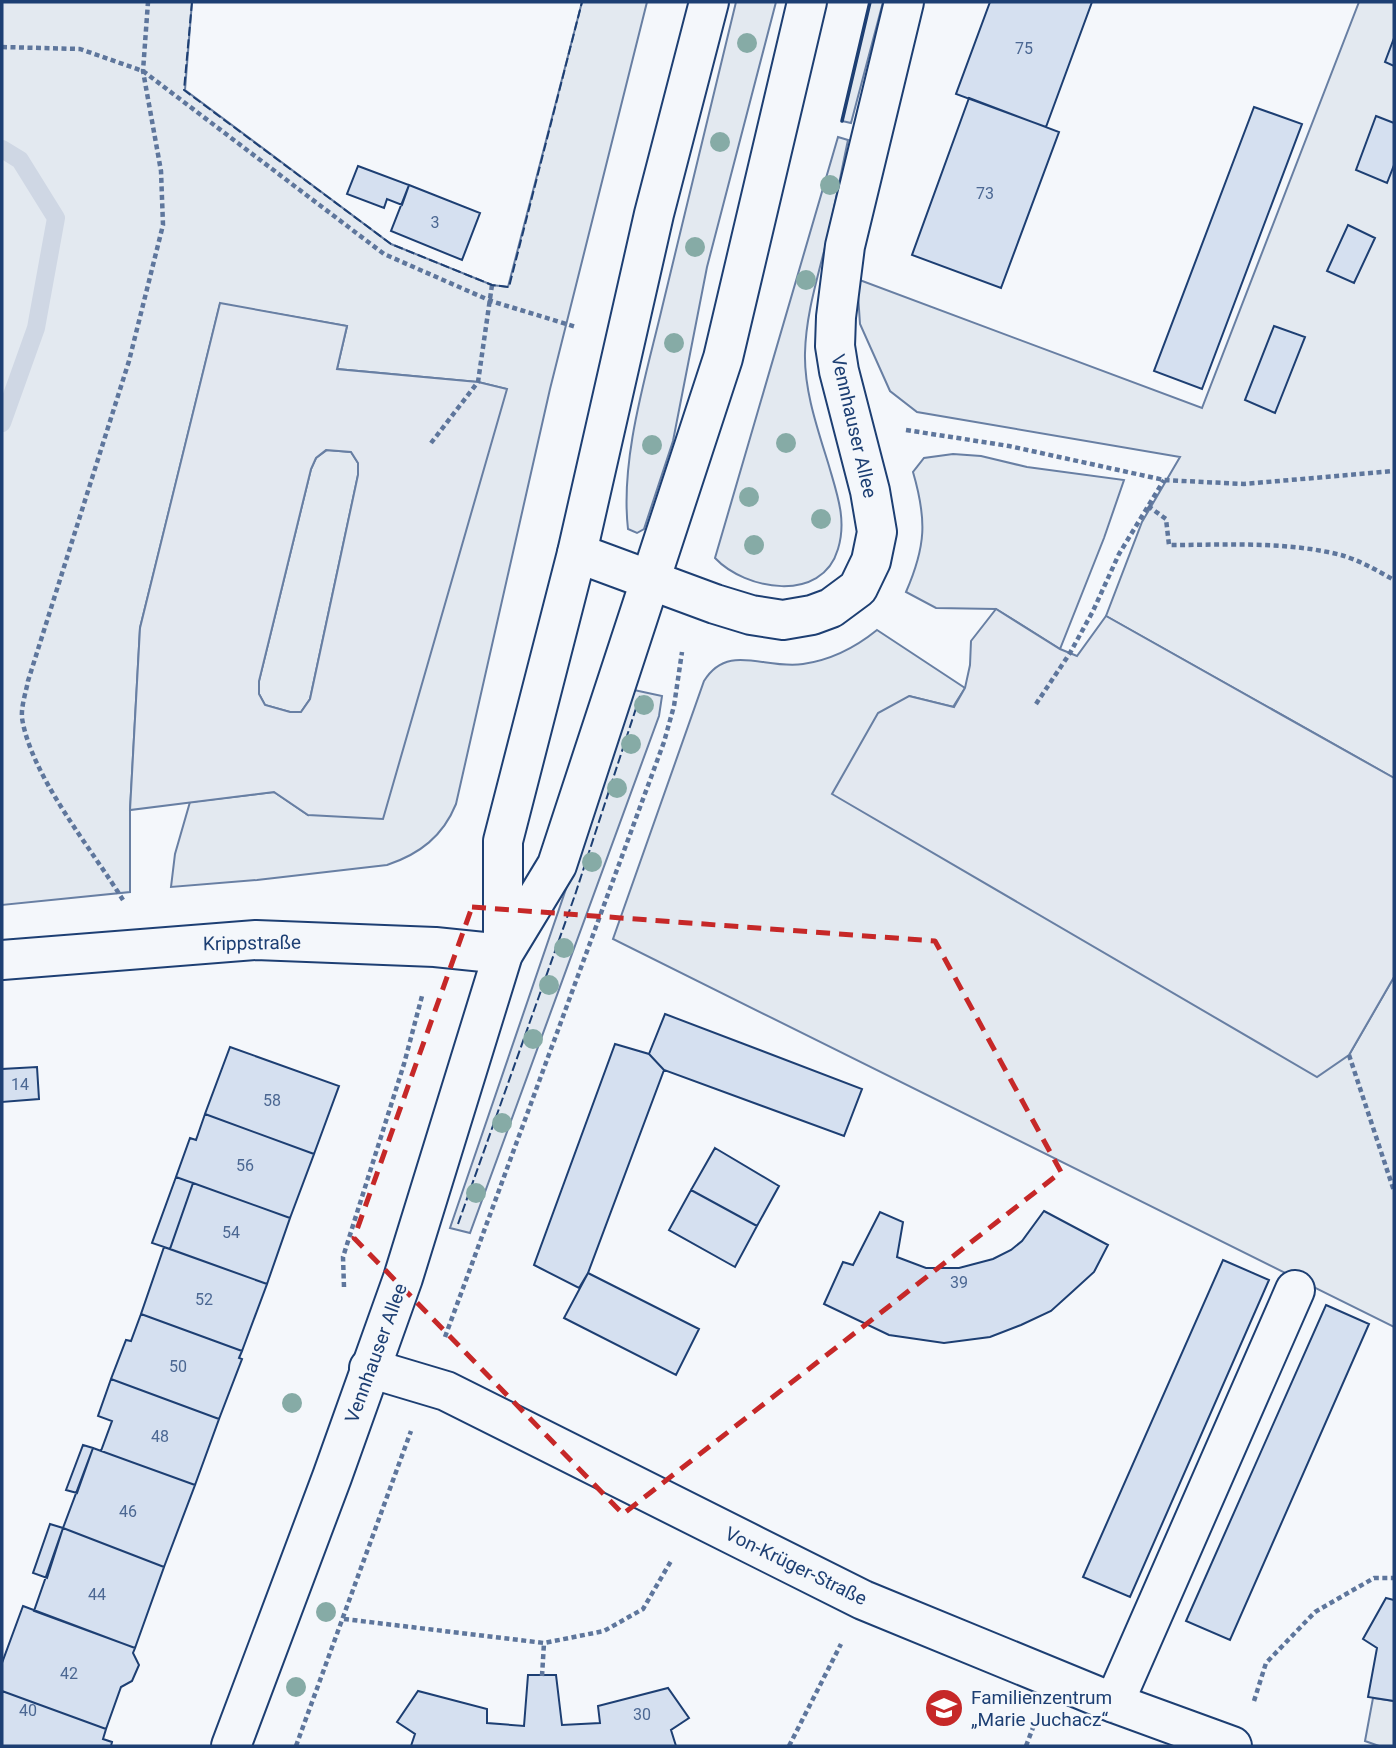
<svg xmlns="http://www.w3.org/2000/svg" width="1396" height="1748" viewBox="0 0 1396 1748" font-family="Roboto,sans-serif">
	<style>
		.green { fill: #e3e9f0; stroke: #687fa3; stroke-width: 2 }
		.parking { fill: #e3e8f0; stroke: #687fa3; stroke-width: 2; fill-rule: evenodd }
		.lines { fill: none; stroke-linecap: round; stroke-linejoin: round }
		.stream { stroke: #cfd7e4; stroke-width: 18 }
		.building { fill: #d5e0f0; stroke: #1d3f73; stroke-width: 2 }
		.minor-casing { stroke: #1d3f73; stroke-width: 42 }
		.major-casing { stroke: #1d3f73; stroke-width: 42 }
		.path { stroke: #5e769c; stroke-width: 4.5; stroke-dasharray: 5 3.5; stroke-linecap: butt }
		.minor { stroke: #f4f7fb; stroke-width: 38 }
		.major { stroke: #f4f7fb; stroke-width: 38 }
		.fence { stroke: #1d3f73; stroke-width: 2; stroke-dasharray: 9 3.5; stroke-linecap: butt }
		.wall { stroke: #1d3f73; stroke-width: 3.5 }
		.tree { fill: #86aba6 }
		.marked { fill: none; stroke: #c62828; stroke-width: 5; stroke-dasharray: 14 9; stroke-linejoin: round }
		.labels { text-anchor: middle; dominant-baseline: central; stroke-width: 5; stroke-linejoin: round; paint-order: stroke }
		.number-label { font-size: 16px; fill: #4b6792 }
		.street-label { font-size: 19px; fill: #1d3f73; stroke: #f4f7fb }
		.poi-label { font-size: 19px; fill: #1d3f73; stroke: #f4f7fb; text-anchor: start }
	</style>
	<rect width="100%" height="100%" fill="#f4f7fb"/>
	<path class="green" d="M2,2H192L185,90L391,244L492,285L508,287L582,2H647L550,389L456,804C443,836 420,854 387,865L257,880L171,887L175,854L190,802L274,792L308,815L506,389L478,382L337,369L347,326L220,304L140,628L130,810V892L2,905Z
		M736,2H776L707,267L673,441L644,529L637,533L628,529C620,459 646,376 662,308C686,206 711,104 736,2Z
		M870,2H883L851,123L842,121Z
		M1359,2H1394V778L1106,616L1142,522L1180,457L917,412L890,391L860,324L857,279L1202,408Z
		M838,137L848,140C841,173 835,206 827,239C818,277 806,313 805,353C804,391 818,430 829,466C837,494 847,520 838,549C822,604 745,590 715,558Z
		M327,450L351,452L358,463V475L310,699L301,712H290L265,705L259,694V681L311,469L316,458Z
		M953,454L981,456L1027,467L1124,480L1104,538L1060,649L996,609L936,608L906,592C926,546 927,520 913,472L924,458Z
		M877,630L965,688L953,707L909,696L1349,1055L1394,977V1327L613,939L704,681C728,642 765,670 803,664C831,660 856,647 877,630Z
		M634,690L662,696L659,716L470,1233L450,1228Z
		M1373,1698L1394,1701V1746H1379L1365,1741Z"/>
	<path class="parking" d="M220,303L347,326L337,369L478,382L507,389L383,819L308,815L274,792L130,810L140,628ZM326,450L351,452L358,463V475L310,699L301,712H290L265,705L259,694V681L311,469L316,458Z
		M996,609L1060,649L1077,656L1106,616L1394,778V977L1349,1055L1317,1077L832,794L878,713L909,696L954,707L965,688L970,665L971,641Z"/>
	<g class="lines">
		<path class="stream" d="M2,149L20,160L56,218L36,328L2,423"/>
	</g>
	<path class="building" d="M990,2H1092L1046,127L956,94Z
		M1394,38V66L1385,62Z
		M969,98L1059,132L1001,288L912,255Z
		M1254,107L1302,124L1202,389L1154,371Z
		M1376,116L1394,123V165L1387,183L1356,170Z
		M358,166L409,185L402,205L387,199L384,208L347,194Z
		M409,185L480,213L462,260L391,231Z
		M1348,225L1375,238L1354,283L1327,271Z
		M1274,326L1305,337L1275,413L1245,400Z
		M665,1014L862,1089L844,1136L664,1070L649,1054Z
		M615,1044L649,1054L664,1070L588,1273L579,1288L534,1265Z
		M230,1047L339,1086L314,1154L205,1114Z
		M37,1067L39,1099L2,1102V1069Z
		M205,1114L314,1154L290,1218L176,1177L190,1138L196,1140Z
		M715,1148L779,1186L757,1226L691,1190Z
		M176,1177L193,1183L170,1249L152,1243Z
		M193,1183L290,1218L267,1284L170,1249Z
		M691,1190L757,1226L735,1267L669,1230Z
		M1044,1211L1108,1245L1094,1272L1072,1292L1051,1311L1021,1325L990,1337L944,1343L889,1335L824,1304L843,1262L853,1265L880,1212L903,1222L897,1257L926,1268H959L993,1259L1011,1250L1022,1241Z
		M164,1247L267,1284L242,1351L141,1314Z
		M1223,1260L1269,1280L1130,1597L1083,1577Z
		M588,1273L699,1329L676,1375L564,1318Z
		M1326,1305L1369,1324L1230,1640L1186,1621Z
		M141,1314L242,1351L239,1358L242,1359L219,1419L111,1379L126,1340L131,1341Z
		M111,1379L219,1419L195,1485L101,1451L112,1421L98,1416Z
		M83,1445L93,1448L77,1493L66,1490Z
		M93,1448L195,1485L164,1567L63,1528Z
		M50,1524L63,1528L47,1578L33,1573Z
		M63,1528L164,1567L135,1648L34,1611Z
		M1386,1598L1394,1600V1701L1368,1697L1377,1648L1363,1639Z
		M23,1606L135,1648L133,1653L139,1665L132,1681L121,1687L106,1729L2,1691V1663Z
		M528,1675H556L562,1725L600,1723L598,1706L668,1688L689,1718L671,1730L676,1746H411L415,1734L397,1722L418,1691L487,1709V1723L524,1726Z
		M2,1691L106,1729L103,1739L112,1742L111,1746H2Z"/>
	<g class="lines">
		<defs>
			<path id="minor" d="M577,553L715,604L751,615L783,620L812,615L831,608L858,588L871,561L877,532L870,491L839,371L835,346L836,317L845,246L904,2
				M2,960L256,940L435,947L503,954
				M369,1368L446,1391L863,1600L1114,1703L1232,1746
				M1114,1703L1295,1290"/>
			<path id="major" d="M503,954V841L577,553L654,214L709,2
				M231,1746L332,1477L403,1278L503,954L557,865L723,358L807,2"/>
		</defs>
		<use href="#minor" class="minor-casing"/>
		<use href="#major" class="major-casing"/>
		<path class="path" d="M2,47L80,49L143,71L384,254L491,301L576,327
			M906,430L1009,446L1164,480L1244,484L1394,471
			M431,443L478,382L492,285
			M1148,506L1166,519L1169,545C1226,545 1285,541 1341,555C1359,560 1378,571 1394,580
			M1036,704L1070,653L1093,611L1119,554L1164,480
			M123,900C91,848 31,776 22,718C21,706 26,692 28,681L129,361L163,225L161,171L143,71L148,2
			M1349,1055L1394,1191
			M344,1287L343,1257L404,1064L422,996
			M445,1337L664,742L674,706L682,652
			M344,1619L544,1643L604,1631L643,1609L671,1561
			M542,1676L544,1643
			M1254,1701L1266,1663L1315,1612L1374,1578H1394
			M296,1746L411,1431
			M789,1746L841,1644
			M1026,1746L1034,1725"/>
		<use href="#minor" class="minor"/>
		<use href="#major" class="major"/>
		<path class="fence" d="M192,2L184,90L391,244L492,285L509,287L582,2
			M458,1224L575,895L640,696"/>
		<path class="wall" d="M842,121L870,2"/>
	</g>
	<g class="tree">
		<circle cx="747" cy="43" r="10"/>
		<circle cx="720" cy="142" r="10"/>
		<circle cx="830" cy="185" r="10"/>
		<circle cx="695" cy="247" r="10"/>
		<circle cx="806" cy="280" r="10"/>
		<circle cx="674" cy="343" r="10"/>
		<circle cx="786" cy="443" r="10"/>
		<circle cx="652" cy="445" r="10"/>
		<circle cx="749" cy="497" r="10"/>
		<circle cx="821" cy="519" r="10"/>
		<circle cx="754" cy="545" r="10"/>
		<circle cx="644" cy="705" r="10"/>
		<circle cx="631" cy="744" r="10"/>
		<circle cx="617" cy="788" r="10"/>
		<circle cx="592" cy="862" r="10"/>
		<circle cx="564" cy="948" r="10"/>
		<circle cx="549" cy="985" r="10"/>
		<circle cx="533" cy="1039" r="10"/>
		<circle cx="502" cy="1123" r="10"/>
		<circle cx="476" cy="1193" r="10"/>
		<circle cx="292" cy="1403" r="10"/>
		<circle cx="326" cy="1612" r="10"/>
		<circle cx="296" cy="1687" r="10"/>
	</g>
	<path class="marked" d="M472,907L935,941L1061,1172L623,1514L354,1238Z"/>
	<defs>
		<symbol id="school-disc" viewBox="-11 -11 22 22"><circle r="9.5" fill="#c62828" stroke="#f4f7fb"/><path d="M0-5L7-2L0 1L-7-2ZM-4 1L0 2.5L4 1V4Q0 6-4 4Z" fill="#fff"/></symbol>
	</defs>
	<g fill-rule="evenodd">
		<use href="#school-disc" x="922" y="1686" width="44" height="44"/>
	</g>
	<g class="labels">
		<g class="number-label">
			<text x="1024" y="48">75</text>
			<text x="985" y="193">73</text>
			<text x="435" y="222">3</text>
			<text x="20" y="1084">14</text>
			<text x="272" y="1100">58</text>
			<text x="245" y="1165">56</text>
			<text x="231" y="1232">54</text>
			<text x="959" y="1282">39</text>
			<text x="204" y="1299">52</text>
			<text x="178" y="1366">50</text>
			<text x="160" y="1436">48</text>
			<text x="128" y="1511">46</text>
			<text x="97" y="1594">44</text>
			<text x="69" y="1673">42</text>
			<text x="28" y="1710">40</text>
			<text x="642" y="1714">30</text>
		</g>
		<g class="street-label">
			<text transform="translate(854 426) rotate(77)">Vennhauser Allee</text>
			<text transform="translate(252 943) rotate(-1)">Krippstraße</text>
			<text transform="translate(376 1353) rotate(-70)">Vennhauser Allee</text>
			<text transform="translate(796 1566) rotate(26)">Von-Krüger-Straße</text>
		</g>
		<g class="poi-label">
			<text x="971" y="1697">Familienzentrum<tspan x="971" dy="22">„Marie Juchacz“</tspan></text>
		</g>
	</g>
	<rect width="1396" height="1748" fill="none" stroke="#1d3f73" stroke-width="7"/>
</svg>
